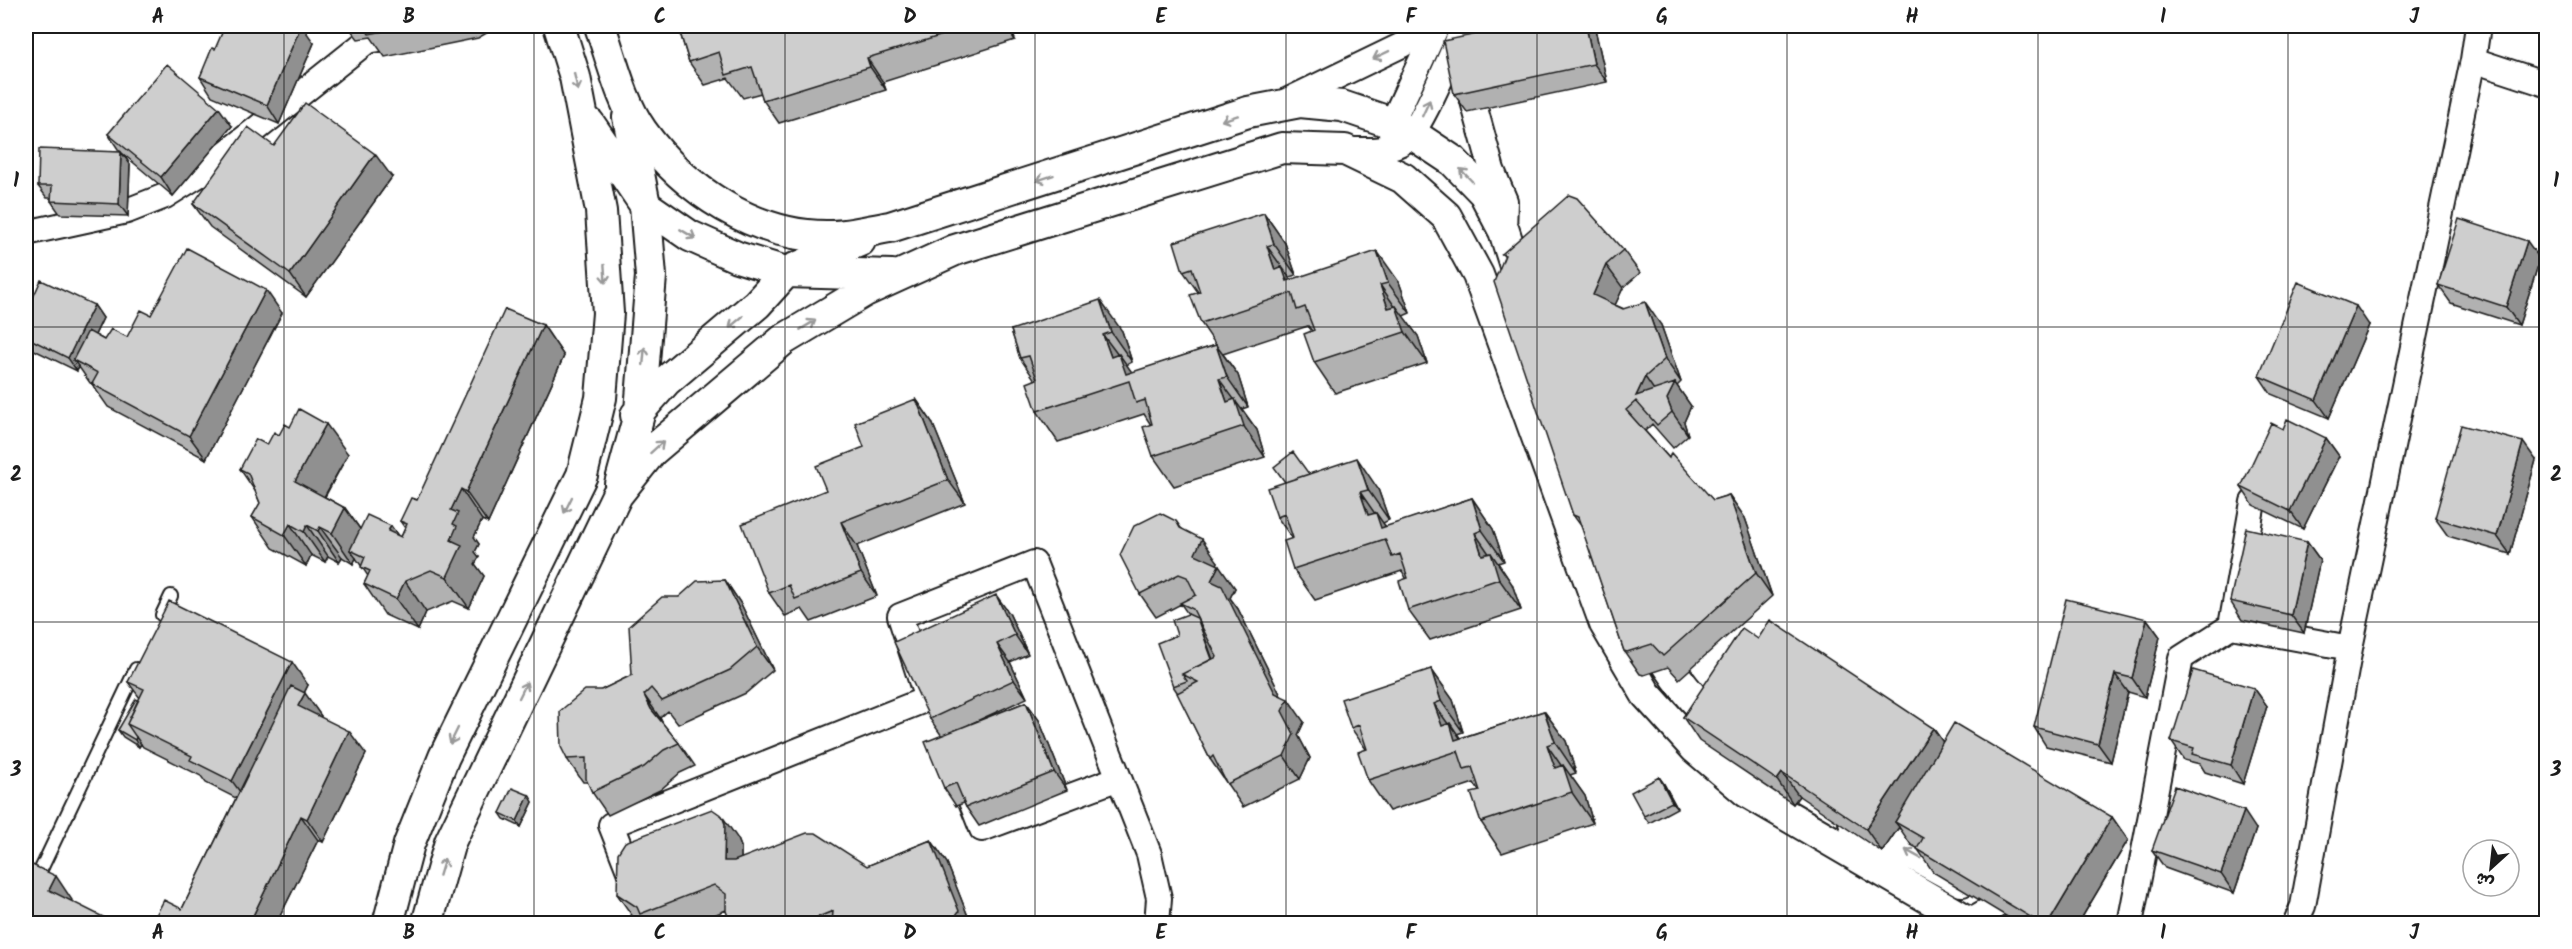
<svg xmlns="http://www.w3.org/2000/svg" width="2572" height="949" viewBox="0 0 2572 949" font-family="Kalam,'Playpen Sans Arabic',sans-serif">
	<style>
		.lines { fill: none; stroke-linecap: round; stroke-linejoin: round }
		.service-casing { stroke: #1c1c1c; stroke-width: 16 }
		.minor-casing { stroke: #1c1c1c; stroke-width: 28 }
		.tertiary-casing { stroke: #1c1c1c; stroke-width: 34 }
		.service { stroke: #fff; stroke-width: 12 }
		.minor { stroke: #fff; stroke-width: 24 }
		.tertiary { stroke: #fff; stroke-width: 30 }
		.wall { fill: #b1b1b1; stroke: #1c1c1c; stroke-width: 1.5 }
		.shaded-wall { fill: #909090; stroke: #1c1c1c; stroke-width: 1.5 }
		.building { fill: #cecece; stroke: #1c1c1c; stroke-width: 1.5 }
		.oneway { stroke: #999 }
		.grid { fill: none; stroke: #1c1c1c; stroke-width: 1.5; stroke-opacity: 0.55 }
		.neatline { fill: none; stroke: #1c1c1c; stroke-width: 2 }
		.grid-label { font-size: 20px; text-anchor: middle; font-weight: bold; fill: #1c1c1c }
	</style>
	<rect width="100%" height="100%" fill="#fff"/>
	<filter id="ink" filterUnits="userSpaceOnUse"><feTurbulence type="fractalNoise" baseFrequency=".0167" numOctaves="2"/><feDisplacementMap in="SourceGraphic" scale="12" xChannelSelector="R" yChannelSelector="G"/><feConvolveMatrix kernelMatrix="1 2 1 2 8 2 1 2 1" color-interpolation-filters="sRGB"/></filter>
	<g filter="url(#ink)">
		<g class="lines">
			<defs>
				<path id="service" d="M162,615L171,596
					M26,901L136,669"/>
				<path id="minor" d="M1465,26L1468,83L1492,170L1505,201L1504,231
					M2473,60L2546,84
					M1282,103L1402,45L1431,26
					M1391,139L1392,123L1437,26
					M1348,150C1367,150 1389,152 1406,140C1420,130 1452,53 1461,33
					M26,233L127,211L165,196L200,174L367,41L464,26
					M2231,626L2350,648
					M969,796L982,829L1119,778
					M650,924L611,825L927,699L900,616L1034,563L1149,854L1159,898L1157,924
					M1964,924L2001,903
					M2130,924L2181,658L2231,626L2253,502
					M2295,924L2303,906L2350,648L2473,60L2478,26"/>
				<path id="tertiary" d="M600,26C612,60 621,101 642,131C684,190 757,238 831,236C850,236 871,230 890,227L1248,112L1300,102L1342,106L1392,123L1411,133L1453,161L1484,193L1504,231L1522,288
					M589,123L645,205L690,236L737,257L786,272L892,275
					M636,415L666,381L757,304L786,272L860,241
					M620,484L640,411L651,276L645,205L628,117
					M1656,644C1672,675 1697,705 1723,728
					M1854,822L1962,881
					M388,924L409,844L444,757L582,475L601,398L608,313L601,211L575,77L559,26
					M427,924L450,842L617,495L652,451L783,340L865,291L955,250L1282,148L1345,150L1403,178L1446,216L1478,275L1605,624L1646,694L1695,748L1747,792L1973,924"/>
			</defs>
			<use href="#service" class="service-casing"/>
			<use href="#minor" class="minor-casing"/>
			<use href="#tertiary" class="tertiary-casing"/>
			<use href="#service" class="service"/>
			<use href="#minor" class="minor"/>
			<use href="#tertiary" class="tertiary"/>
		</g>
		<path class="wall" d="M348,26H499L478,38L385,57L371,37L358,39Z
			M678,26H1011L1015,40L883,82L886,90L779,123L763,100L761,93L743,98L728,78L705,85L689,62Z
			M1033,26H1061L1038,32Z
			M1595,29L1607,82L1467,112L1454,94Z
			M314,43L279,124L212,96L200,77L215,49Z
			M232,126L173,196L122,153L130,164L128,216L60,214L51,201V198H47L38,186L120,152L108,134Z
			M392,177L306,297L210,227L193,204Z
			M1264,213L1285,243L1296,275L1289,277L1291,279L1399,282L1410,313L1403,316L1418,336L1427,363L1335,393L1314,362L1312,331L1308,326L1223,354L1238,375L1248,407L1242,409L1257,430L1265,457L1174,486L1153,456L1151,425L1144,414L1058,442L1037,411L1035,380L1020,358L1011,330L1122,331L1132,362L1126,365L1132,373L1216,345L1201,323L1198,292L1183,271Z
			M1623,250L1640,273L1623,288L1615,305L1661,325L1681,382L1677,386L1691,406L1684,422L1688,435L1673,448L1652,424L1645,431L1669,458L1713,500L1729,495L1745,518L1772,596L1679,679L1668,667L1644,675L1640,674L1624,651L1582,527L1573,515L1505,257L1502,254Z
			M2540,259L2519,325L2451,303L2438,285Z
			M94,305L103,318L95,335L104,340L127,337L151,315L282,313L206,459L108,407L92,384L90,383L79,367L77,371L26,346V313Z
			M543,325L564,356L488,523L482,520L474,537L479,544L475,552L479,557L475,564L484,576L469,608L453,601L426,612L418,630L385,615L364,584L368,576L356,558L353,564L342,557L339,562L328,556L325,562L311,555L306,566L273,548L252,517L260,503L255,491L240,469L279,435L290,427L348,454L325,497L345,508L360,529L391,526L398,536L401,537L405,528L400,521L417,500Z
			M2369,325L2329,418L2271,394L2259,376Z
			M916,399L932,422L965,503L857,546L877,596L811,622L802,609L785,616L769,593L826,490L864,447Z
			M2326,438L2339,456L2303,529L2253,505L2241,487Z
			M2536,460L2510,554L2448,536L2435,518Z
			M1309,474L1378,489L1389,520L1383,523L1386,527L1472,498L1493,529L1504,561L1498,563L1512,584L1521,610L1430,640L1408,610L1406,578L1402,571L1315,600L1293,569L1292,538L1277,517Z
			M1182,529L1218,562L1217,564L1235,588L1230,598L1238,609L1281,696L1304,722L1298,735L1310,758L1300,779L1243,807L1210,759L1177,692L1173,686L1177,635L1188,614L1181,604L1156,617L1140,594Z
			M2307,542L2320,560L2304,633L2242,620L2230,601Z
			M725,580L741,604L773,670L746,693L678,724L668,711L660,718L663,724L679,743L695,766L680,773L660,790L608,815L592,792L588,782H583L567,759L601,690L632,675L679,597Z
			M1009,613L1028,654L1010,662L1027,698L968,725L1026,702L1039,720L1067,790L979,826L966,807L964,803L956,806L944,788L942,736L930,719Z
			M2147,619L2160,637L2145,697L2128,692L2111,762L2046,746L2034,727Z
			M1758,639L1933,728L1943,742L2112,817L2128,840L2078,924H2019L1933,872L1917,848L1911,845L1899,827L1882,852L1799,796L1793,804L1699,741L1683,717Z
			M1431,669L1453,700L1463,732L1457,734L1460,738L1544,711L1566,741L1576,773L1570,775L1585,796L1593,823L1502,853L1481,822L1479,791L1474,783L1389,811L1368,780L1366,749L1351,728Z
			M128,682L308,685L304,693L321,716L320,717L366,754L323,842L318,840L276,924H157L154,919L182,909L236,798L206,783L201,776L143,747L141,744L139,747L123,737L118,730L140,698Z
			M2254,688L2267,706L2243,784L2205,772L2200,764L2184,760L2171,741Z
			M1659,777L1664,784L1677,808L1649,823L1644,816Z
			M529,795L533,802L521,827L504,819L500,813Z
			M2256,829L2234,893L2165,868L2152,850Z
			M738,839L741,847V858L867,866L931,840L947,863L971,924H731L726,910L692,924H643L633,917L617,894Z"/>
		<path class="shaded-wall" d="M301,26H302L314,43L279,124L267,105Z
			M1005,26H1011L1015,40Z
			M1586,26H1593L1595,29L1607,82L1594,64Z
			M867,58L883,82L886,90L870,67Z
			M219,108L232,126L173,196L161,177Z
			M121,152L130,164L128,216L119,204Z
			M375,154L392,177L306,297L290,274Z
			M1264,213L1285,243L1296,275L1274,244Z
			M2527,241L2540,259L2519,325L2506,307Z
			M1267,246L1284,270L1282,267L1304,298L1275,270Z
			M1377,251L1399,282L1410,313L1388,283Z
			M1606,265L1623,288L1609,318L1593,295Z
			M1380,285L1398,311L1396,306L1418,336L1427,363L1388,308Z
			M266,290L282,313L206,459L189,436Z
			M1100,300L1122,331L1132,362L1111,332Z
			M1645,302L1661,325L1681,382L1665,359Z
			M94,305L103,318L81,364L73,360L79,367L77,371L68,358Z
			M2356,306L2369,325L2329,418L2316,400Z
			M543,325L564,356L488,523L466,492Z
			M1103,335L1121,359L1119,354L1141,385L1144,401L1111,357Z
			M1216,345L1238,375L1248,407L1227,377Z
			M1645,377L1661,400L1636,396Z
			M1219,379L1257,430L1265,457L1227,402Z
			M1675,383L1691,406L1684,422L1688,435L1672,412L1667,399Z
			M916,399L932,422L965,503L948,480Z
			M326,424L348,454L316,511L295,481Z
			M2326,438L2339,456L2303,529L2290,511Z
			M2523,442L2536,460L2510,554L2497,536Z
			M1357,458L1378,489L1389,520L1368,490Z
			M461,489L482,520L474,537L479,544L475,552L479,557L475,564L484,576L469,608L447,577L453,524L451,510Z
			M1360,492L1378,518L1376,513L1397,543L1400,554L1368,515Z
			M1729,495L1745,518L1772,596L1756,573Z
			M1472,498L1493,529L1504,561L1482,530Z
			M345,508L367,539L350,550L356,558L353,564L332,533Z
			M1176,521L1192,544L1202,539L1218,562L1211,577L1195,554Z
			M841,522L857,546L877,596L861,573Z
			M290,524L311,555L306,566L284,535Z
			M307,525L328,556L325,562L304,532Z
			M391,526L413,557L388,531Z
			M320,527L342,557L339,562L318,531Z
			M1475,533L1492,558L1491,553L1512,584L1521,610L1482,555Z
			M2307,542L2320,560L2304,633L2291,615Z
			M1219,565L1235,588L1230,598L1238,609L1285,704L1288,699L1304,722L1298,735L1310,758L1300,779L1284,756L1282,711L1275,693L1211,581Z
			M725,580L741,604L773,670L757,647Z
			M405,581L426,612L418,630L396,599Z
			M996,595L1009,613L1028,654L1015,635Z
			M1198,618L1207,631L1226,683L1217,671Z
			M2147,619L2160,637L2145,697L2132,678Z
			M997,644L1010,662L1027,698L1014,680Z
			M292,662L308,685L249,804L232,781Z
			M1431,669L1453,700L1463,732L1441,701Z
			M2115,674L2128,692L2111,762L2098,744Z
			M2254,688L2267,706L2243,784L2231,765Z
			M305,693L321,716L314,730L298,706Z
			M644,695L660,718L667,732L651,709Z
			M1026,702L1039,720L1067,790L1054,772Z
			M1434,704L1451,728L1450,723L1471,754L1477,771L1442,726Z
			M1544,711L1566,741L1576,773L1555,742Z
			M1933,728L1949,751L1895,822L1899,827L1882,852L1866,829Z
			M349,731L366,754L323,842L307,819Z
			M136,737L141,744L139,747L135,740Z
			M1547,745L1565,771L1563,765L1585,796L1593,823L1555,768Z
			M1782,773L1799,796L1793,804L1777,780Z
			M1659,777L1664,784L1677,808L1672,802Z
			M529,795L533,802L521,827L517,821Z
			M2244,811L2256,829L2234,893L2221,874Z
			M301,816L318,840L276,924H249Z
			M722,816L738,839L741,847V884L724,861Z
			M2112,817L2128,840L2078,924H2048Z
			M931,840L947,863L971,924H950Z
			M56,876L72,900L65,913L49,890Z"/>
		<path class="building" d="M225,26H301L267,105L200,77L212,48L215,49Z
			M364,26H410L369,34Z
			M678,26H973L867,58L870,67L763,100L752,67L726,75L719,52L689,62Z
			M1515,26H1586L1594,64L1454,94L1443,41Z
			M167,64L219,108L161,177L108,134Z
			M305,103L375,154L290,274L193,204L248,127L274,146Z
			M39,149L121,152L119,204L51,201L52,186H38Z
			M1569,195L1577,198L1623,250L1606,265L1593,295L1623,309L1645,302L1665,359L1645,377L1636,396L1675,383L1667,399L1672,412L1657,425L1636,401L1626,410L1669,458L1671,453L1713,500L1729,495L1756,573L1663,656L1652,644L1627,652L1624,651L1578,517L1573,515L1494,282L1505,255L1502,254Z
			M1264,213L1274,244L1267,246L1275,270L1282,267L1287,281L1377,251L1388,283L1380,285L1388,308L1396,306L1405,332L1314,362L1304,334L1314,330L1305,307L1297,310L1292,293L1201,323L1190,295L1200,292L1192,268L1183,271L1174,242Z
			M2459,219L2527,241L2506,307L2438,285Z
			M187,248L266,290L189,436L92,384L98,373L73,360L88,331L104,340L111,329L127,337L141,310L151,315Z
			M41,280L94,305L68,358L26,337V313Z
			M2298,282L2356,306L2316,400L2259,376Z
			M1100,300L1111,332L1103,335L1111,357L1119,354L1126,374L1216,345L1227,377L1219,379L1227,402L1235,399L1244,426L1153,456L1143,427L1152,424L1145,400L1136,403L1129,381L1037,411L1027,383L1037,379L1029,356L1020,358L1011,330Z
			M505,309L543,325L466,492L461,489L451,510L458,513L453,524L457,526L451,540L462,545L447,577L431,570L405,581L396,599L364,584L370,571L361,567L365,557L350,550L367,515L391,526L388,531L401,537L407,524L400,521L411,498L417,500Z
			M916,399L948,480L841,522L861,573L795,599L789,585L769,593L742,524L826,490L816,466L864,447L855,423Z
			M299,409L326,424L295,481L345,508L332,533L320,527L318,531L307,525L304,532L290,524L284,535L252,517L260,503L248,473L240,469L256,439L267,445L274,432L279,435L285,424L290,427Z
			M2287,419L2326,438L2290,511L2241,487L2271,423L2283,429Z
			M2461,425L2523,442L2497,536L2435,518Z
			M1293,452L1309,474L1285,482L1274,467Z
			M1357,458L1368,490L1360,492L1368,515L1376,513L1381,528L1472,498L1482,530L1475,533L1482,555L1491,553L1499,579L1408,610L1399,581L1408,578L1400,554L1392,557L1385,539L1293,569L1284,541L1293,538L1285,514L1277,517L1267,488Z
			M1160,513L1176,521L1180,528L1202,539L1195,554L1219,565L1211,581L1222,586L1275,693L1288,699L1282,711L1294,734L1284,756L1227,784L1213,756L1210,759L1177,693L1198,682L1182,674L1217,657L1193,609L1180,603L1196,595L1187,577L1179,574L1140,594L1120,555L1134,526Z
			M2246,528L2307,542L2291,615L2230,601Z
			M725,580L757,647L730,670L662,701L651,688L644,695L651,709L679,743L664,750L644,767L592,792L586,779V758L567,759L561,747L560,711L585,690H601L632,675L629,626L662,597H679L697,581Z
			M996,595L1015,635L997,644L1014,680L930,719L894,642Z
			M2066,599L2147,619L2132,678L2115,674L2098,744L2034,727Z
			M169,601L292,662L232,781L190,760L192,756L127,724L144,689L128,682Z
			M1188,614L1197,618L1212,659L1182,674L1187,681L1173,686L1157,643L1177,635L1172,620Z
			M1770,620L1933,728L1866,829L1782,773L1777,780L1683,717L1742,628L1758,639Z
			M1431,669L1441,701L1434,704L1442,726L1450,723L1455,740L1544,711L1555,742L1547,745L1555,768L1563,765L1572,792L1481,822L1471,793L1480,791L1472,767L1464,769L1458,751L1368,780L1358,752L1367,749L1359,725L1351,728L1341,699Z
			M2193,670L2254,688L2231,765L2192,754L2194,748L2171,741Z
			M291,686L305,693L298,706L349,731L307,819L301,816L249,924H163L154,919L164,900L182,909Z
			M136,699L138,700L127,724L136,737L135,740L118,730Z
			M1026,702L1054,772L966,807L956,783L944,788L925,742Z
			M1954,723L2112,817L2048,924H2042L1917,849L1923,838L1895,822Z
			M1659,777L1672,802L1644,816L1631,792Z
			M2175,786L2244,811L2221,874L2152,850Z
			M512,788L529,795L517,821L500,813Z
			M712,809L722,816L725,824L724,861H734L807,833H816L867,866L931,840L959,911L950,924H832L833,911L801,924H731L726,911V894L714,885L640,914L637,907L617,894L618,853L625,842Z
			M26,862L56,876L49,890L117,924H26Z"/>
		<defs><path id="oneway-shaft" d="M-6 0H5M1.5-3L5.5 0L1.5 3" fill="none" stroke-width="1.6" stroke-linecap="round" stroke-linejoin="round" transform="scale(1.5)"/></defs>
		<g class="oneway">
			<use href="#oneway-shaft" transform="translate(1381 55) rotate(154)"/>
			<use href="#oneway-shaft" transform="translate(576 82) rotate(77)"/>
			<use href="#oneway-shaft" transform="translate(1426 108) rotate(-65)"/>
			<use href="#oneway-shaft" transform="translate(1230 118) rotate(162)"/>
			<use href="#oneway-shaft" transform="translate(1466 175) rotate(-134)"/>
			<use href="#oneway-shaft" transform="translate(1045 178) rotate(162)"/>
			<use href="#oneway-shaft" transform="translate(688 234) rotate(31)"/>
			<use href="#oneway-shaft" transform="translate(605 274) rotate(86)"/>
			<use href="#oneway-shaft" transform="translate(736 322) rotate(140)"/>
			<use href="#oneway-shaft" transform="translate(808 325) rotate(-31)"/>
			<use href="#oneway-shaft" transform="translate(644 356) rotate(-85)"/>
			<use href="#oneway-shaft" transform="translate(657 447) rotate(-42)"/>
			<use href="#oneway-shaft" transform="translate(568 505) rotate(116)"/>
			<use href="#oneway-shaft" transform="translate(523 690) rotate(-64)"/>
			<use href="#oneway-shaft" transform="translate(454 736) rotate(116)"/>
			<use href="#oneway-shaft" transform="translate(1913 854) rotate(-151)"/>
			<use href="#oneway-shaft" transform="translate(442 867) rotate(-73)"/>
		</g>
	</g>
	<path class="grid" d="M284,26V924M534,26V924M785,26V924M1035,26V924M1286,26V924M1537,26V924M1787,26V924M2038,26V924M2288,26V924M26,327H2546M26,622H2546"/>
	<rect width="2572" height="949" fill="none" stroke="#fff" stroke-width="66"/>
	<g transform="translate(2491 868) rotate(207)"><circle r="28" fill="#ffffff" stroke="#a4a4a4" stroke-width="1.5"/>
	<path d="M0-4.5L10 22L0 15L-10 22Z" fill="#1c1c1c"/>
	<text y="-9" font-size="16" font-weight="bold" text-anchor="middle" fill="#1c1c1c">ش</text>
	</g>
	<rect x="33" y="33" width="2506" height="883" class="neatline"/>
	<g class="grid-label">
		<text x="158" y="23">A</text>
		<text x="409" y="23">B</text>
		<text x="660" y="23">C</text>
		<text x="910" y="23">D</text>
		<text x="1161" y="23">E</text>
		<text x="1411" y="23">F</text>
		<text x="1662" y="23">G</text>
		<text x="1912" y="23">H</text>
		<text x="2163" y="23">I</text>
		<text x="2414" y="23">J</text>
		<text x="16" y="187">1</text>
		<text x="2556" y="187">1</text>
		<text x="16" y="481">2</text>
		<text x="2556" y="481">2</text>
		<text x="16" y="776">3</text>
		<text x="2556" y="776">3</text>
		<text x="158" y="939">A</text>
		<text x="409" y="939">B</text>
		<text x="660" y="939">C</text>
		<text x="910" y="939">D</text>
		<text x="1161" y="939">E</text>
		<text x="1411" y="939">F</text>
		<text x="1662" y="939">G</text>
		<text x="1912" y="939">H</text>
		<text x="2163" y="939">I</text>
		<text x="2414" y="939">J</text>
	</g>
</svg>
